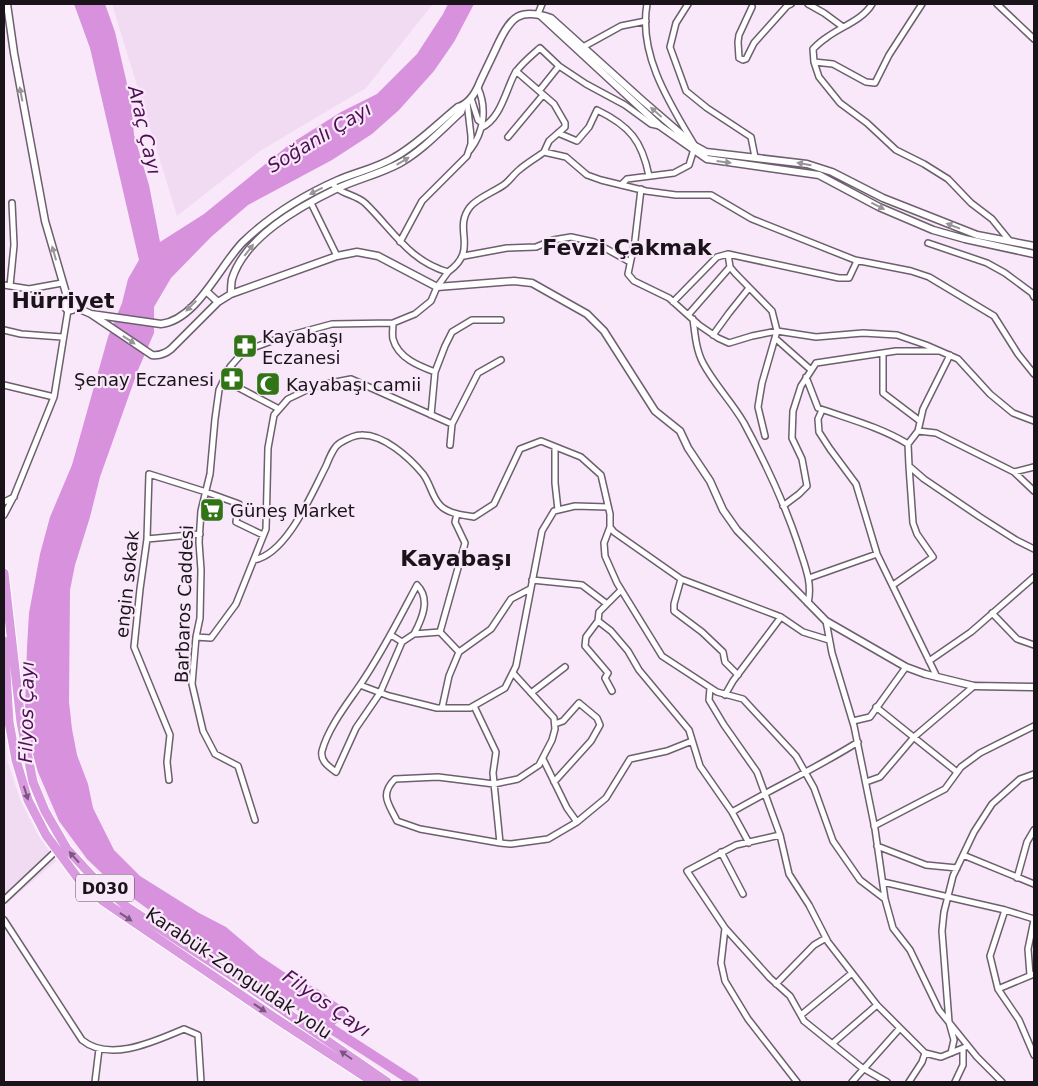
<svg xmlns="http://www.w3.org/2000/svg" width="1038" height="1086" viewBox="0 0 1038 1086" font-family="'DejaVu Sans',sans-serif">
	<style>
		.built { fill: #f1dbf3 }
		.water { fill: #d791dd }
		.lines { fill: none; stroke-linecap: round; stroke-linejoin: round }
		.river { stroke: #d791dd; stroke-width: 10 }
		.minor-casing { stroke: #6d5f6e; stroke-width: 8 }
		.tertiary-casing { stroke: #6d5f6e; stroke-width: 9 }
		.trunk-casing { stroke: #fff; stroke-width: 11 }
		.minor { stroke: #fff; stroke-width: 5 }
		.tertiary { stroke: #fff; stroke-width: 6 }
		.trunk { stroke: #da9ae0; stroke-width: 9 }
		.oneway { fill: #989598 }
		.oneway2 { fill: #7a577d }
		.labels { text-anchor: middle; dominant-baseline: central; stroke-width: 4.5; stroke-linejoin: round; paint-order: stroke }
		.shield { fill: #f9e8fa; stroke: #5d545d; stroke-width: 1 }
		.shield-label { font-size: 16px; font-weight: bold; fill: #1a141a }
		.poi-label { font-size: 18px; fill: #1a141a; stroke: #f9e8fa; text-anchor: start }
		.street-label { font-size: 18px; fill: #1a141a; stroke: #f9e8fa }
		.water-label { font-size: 19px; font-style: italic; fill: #4d0e54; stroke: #f9e8fa }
		.district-label { font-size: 22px; font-weight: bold; fill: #1a141a; stroke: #f9e8fa }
	</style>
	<rect width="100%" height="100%" fill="#f9e8fa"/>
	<path class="built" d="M112,4H433L366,88L260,151L177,216Z
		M4,714L7,760L21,802L38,835L56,861L4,906Z"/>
	<path class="water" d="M74,4H105L115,32L131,101L134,135L149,185L160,242L204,214L290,144L341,112L377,94L417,54L443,14L448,4H474L454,42L434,71L399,110L372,134L332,160L248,205L211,237L171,278L154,307V333L138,370L100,477L90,517L75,565L70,590L69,702L72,729L77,755L88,784L93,808L114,850L140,876L199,913L226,927L260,956L284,972L319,990L349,1012L330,1029L282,1001L156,915L112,883L87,859L59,821L38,772L30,744L25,710L27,647L29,613L40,554L50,517L72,465L108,337L122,303L128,279L139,260L90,48Z"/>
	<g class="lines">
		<path class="river" d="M321,1022L414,1082"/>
		<defs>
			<path id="minor" d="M688,4L676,23L670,47L686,91L707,108L751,137L755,157
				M808,4L824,13L843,27
				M872,4C863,20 840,27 826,38C821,41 817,45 813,49L814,62L819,77L840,103L867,123L896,150L924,164L948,179L971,203L992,219L1009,240
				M997,4L1034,39
				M752,7L739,35L738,42L739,58L743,60L746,59L754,43L787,6L791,4
				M538,14L542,4
				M583,47L621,26L646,21
				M814,62L833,64L866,82L875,83L889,55L922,4
				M516,71L554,104L565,123V127L549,141L544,152
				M539,91L559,66
				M471,98L478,120L482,123
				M481,128C501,118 505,92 515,73C521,64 532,55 540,48L559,66L586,84L625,105L651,124L660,126
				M558,133L577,141L589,127L597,110C630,126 642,141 649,176
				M508,137L543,95
				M470,150C484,132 487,108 478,88
				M332,183C341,195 355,194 365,203C393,230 409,261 448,272C480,249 452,230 470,207C477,198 496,191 505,184C510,180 514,174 519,170C527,163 536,158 544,152L566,157L587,175L601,180L646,191L676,195H711L752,219L855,260L911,271L929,277L994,316L1018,354L1034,374
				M621,185L627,179L674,173L689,165L695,146C670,104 638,55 647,4
				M641,189L635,240L628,274L634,281L669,298L699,325L718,338L729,343L752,336L777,331L816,337L863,333L897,335L926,345L958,359L990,394L1013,413L1034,421
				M311,203L337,256
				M400,242L422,201L467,156L471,144V136L467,102
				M928,243L987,263L1005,273L1032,293L1034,297
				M728,254L730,267L735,273L772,311L777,331L762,383L758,407L765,436
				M464,256L507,248L536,247L553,240L571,237L594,242L630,262
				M4,285L29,289L62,283
				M10,286L14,245L12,203
				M673,302L717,257L728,254L839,278H849L857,261
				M688,315L730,267
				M693,319C695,334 696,350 703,363C714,384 732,402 744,423C765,462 784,502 798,544C804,564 813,582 808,603
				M393,323C393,328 392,334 393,339C398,358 419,366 435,372
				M4,330L21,334L62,337
				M713,335L729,313L749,288
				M775,338L811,370
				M883,353V393L920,421
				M806,377L818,408C849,419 880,427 908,444L918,431L936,433L1014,472L1034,467
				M224,380L279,409
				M4,385L54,397
				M822,410L818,419L819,432L830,449L856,484L877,554L937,677
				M431,415L435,372L445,346L452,332L472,320H501
				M918,431L923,409L950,355
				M908,444L909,466L924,479L980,517L1016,540L1034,549
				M450,445L452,424L478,373L501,360
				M555,448V483L558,510
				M1014,472L1034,491
				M4,502L14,497
				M783,506L799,494L807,486L802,459L792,438L793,411L801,386L816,363L896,351H938
				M457,514L455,522L465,543L440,632L459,652
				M4,515L14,496L54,397L68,310
				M610,527L614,532L681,579L781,617L803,632L829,640
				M147,539L200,534
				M254,560C287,554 312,493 326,466C329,459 333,447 340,443C345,440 354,435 361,435C383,434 409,457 423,474C430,483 432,496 439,504C447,514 464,515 474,517L494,504L520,449L541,441L581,457L601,475L610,514V527L604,543L605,556L617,583L662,656L717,692L743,699L796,756L814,788L833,841L860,880L885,899
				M809,578L877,554
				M681,579L674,604V611L702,632L723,652L725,662L738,675
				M532,580L582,585L607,604
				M893,585L933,557L917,534L913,523L909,466
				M621,590L599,612L598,621L611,631L628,651L639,670L689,730L700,766L732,812L749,843
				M992,613L1017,639L1034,645
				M598,621L586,637L585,646L608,673L605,678L612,691
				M826,621L832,653L854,726L875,829L885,899L893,928L910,950L939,1010L977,1057L1002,1082
				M414,634C422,619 431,599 417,585C399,619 382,653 360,685C347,704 328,728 322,751C320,761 329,767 336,772L356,728L380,693L402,642L414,634L440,632
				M391,635L402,642
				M196,637L211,638L236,604L266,529L268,448L274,415L288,399L315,386L351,379L452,424
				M929,661L971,632L1034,577
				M513,673L554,718L555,729L552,740L539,765L518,779L494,784L438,777L395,779C379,795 389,804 397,821L420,829L500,843L511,844L548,839L577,822L606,798L630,759L667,751L692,741
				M360,685L389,696L437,708H470L505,688L516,666L542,531L554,511L575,506L608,507
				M710,688L709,700L724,725L757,772L780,835L789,874L809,905L828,942L877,1005L925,1053L941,1057L968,1046
				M531,693L565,667
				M725,695L733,681L781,617
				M474,706L496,752L493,773L500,843
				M876,707L957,772
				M442,708L449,676L459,652L491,629L511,599L530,589
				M853,721L870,717L906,667
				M543,759L567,808L577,822
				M169,780L167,762L170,735L134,647L140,589L147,539L149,474L206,492L239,504L236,522L263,535
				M554,782L591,741L600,725L597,718L579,703L563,721L555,724
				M866,782L880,777L914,737L974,686
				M732,812C773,788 817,768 858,742
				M255,820L238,766L215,754L203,731L192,684L196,637L200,618L201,570L199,542L201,511L210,474L215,419L219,390L230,367L244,351L280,338L332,324L393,323L415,314L431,301L437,287L448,272
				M874,826L945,789L961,767L980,753L1034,726
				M780,835L736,845L687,871L725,928L721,963L725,981L748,1019L797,1082
				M877,846L926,865L957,868
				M721,852L743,894
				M963,855L1034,884
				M1017,878L1027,842L1034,830
				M883,882L1005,910L1034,919
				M4,900L57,850
				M1005,910L990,956L998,989L1019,1020L1034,1055
				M4,920L82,1040C110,1063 155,1041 184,1029L198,1035L201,1082
				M725,928L770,978L790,996L804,1021L861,1067L887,1082
				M1030,975L1028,949L1034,920
				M776,984L814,945L826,938
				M998,989L1034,974
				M801,1015L852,973
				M833,1043L877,1005
				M951,1053L954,1040L949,1022L942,931L944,912L953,876L974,832L992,804L1020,779L1034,774
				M95,1082L99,1049
				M852,1082L900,1028
				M909,1082L922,1062L925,1053
				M955,1082L963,1065V1048"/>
			<path id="tertiary" d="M7,4L14,53L45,221L68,300
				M541,16L660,126L707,159L819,175L879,207L933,230L965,239L1034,254
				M206,291L218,302
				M231,294C231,289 231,284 232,279C245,237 299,207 336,189C357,179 380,174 400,163C423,150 442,129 461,112L463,106
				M64.5 305a5.5 5.5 0 1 1 11 0a5.5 5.5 0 1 1-11 0Z
				M75,307L91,314L161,324C197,320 220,265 243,242C270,216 304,195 338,180C357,172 377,168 395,157C418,144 437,124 458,107C469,104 476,92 480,82C486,69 492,57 498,44C511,16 520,8 551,18L643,101L695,146L706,152L807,164L832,172L883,198L977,235L1034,246
				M91,314L152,355C160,356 165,354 171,349L218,302L231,294L337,256L357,252L378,256L437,287L514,281L532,283L587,314L604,331L655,411L680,431L688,448L710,481L723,510L737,530L826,621L906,667L925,674L974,686L1034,687"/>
			<path id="trunk" d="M4,573L21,722L33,782L45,811L67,849L91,875L127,907L255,991L387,1082
				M4,641L9,722L16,760L28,800L46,835L80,881L103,901L275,1018L373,1082"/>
		</defs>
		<use href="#minor" class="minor-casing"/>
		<use href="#tertiary" class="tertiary-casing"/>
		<use href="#trunk" class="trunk-casing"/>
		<use href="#minor" class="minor"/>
		<use href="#tertiary" class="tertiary"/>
		<use href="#trunk" class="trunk"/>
	</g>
	<defs><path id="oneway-solid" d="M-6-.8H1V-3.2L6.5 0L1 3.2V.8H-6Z" transform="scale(1.25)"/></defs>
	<g class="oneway">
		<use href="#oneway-solid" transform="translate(21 94) rotate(-101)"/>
		<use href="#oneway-solid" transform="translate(656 112) rotate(-139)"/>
		<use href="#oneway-solid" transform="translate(403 161) rotate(-31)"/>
		<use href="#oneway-solid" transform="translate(724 162) rotate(7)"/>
		<use href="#oneway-solid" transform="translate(804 164) rotate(-170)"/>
		<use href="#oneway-solid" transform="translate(316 191) rotate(153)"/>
		<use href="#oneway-solid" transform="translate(878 206) rotate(27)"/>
		<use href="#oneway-solid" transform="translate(953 226) rotate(-159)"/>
		<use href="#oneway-solid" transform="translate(249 250) rotate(-52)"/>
		<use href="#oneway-solid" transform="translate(54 253) rotate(-106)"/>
		<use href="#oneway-solid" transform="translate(191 306) rotate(135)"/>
		<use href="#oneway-solid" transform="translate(129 340) rotate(33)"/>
	</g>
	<g class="oneway2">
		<use href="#oneway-solid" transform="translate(26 793) rotate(72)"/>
		<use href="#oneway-solid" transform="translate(74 857) rotate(-132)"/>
		<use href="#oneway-solid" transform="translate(126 917) rotate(34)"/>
		<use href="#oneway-solid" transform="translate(260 1008) rotate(34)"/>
		<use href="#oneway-solid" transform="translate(346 1055) rotate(-145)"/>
	</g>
	<defs>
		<symbol id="pharmacy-square" viewBox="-11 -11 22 22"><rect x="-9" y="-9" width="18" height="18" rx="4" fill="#307415" stroke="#f9e8fa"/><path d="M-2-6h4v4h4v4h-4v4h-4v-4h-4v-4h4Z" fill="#fff"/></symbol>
		<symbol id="mosque-square" viewBox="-11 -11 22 22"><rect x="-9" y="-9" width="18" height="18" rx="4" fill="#307415" stroke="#f9e8fa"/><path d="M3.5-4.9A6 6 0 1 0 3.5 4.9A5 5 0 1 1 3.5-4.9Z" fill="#fff"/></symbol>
		<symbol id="supermarket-square" viewBox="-11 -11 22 22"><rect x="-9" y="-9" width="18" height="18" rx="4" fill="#307415" stroke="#f9e8fa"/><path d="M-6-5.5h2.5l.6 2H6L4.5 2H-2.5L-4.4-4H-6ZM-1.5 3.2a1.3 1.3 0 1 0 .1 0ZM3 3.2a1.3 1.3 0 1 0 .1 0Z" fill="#fff"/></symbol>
	</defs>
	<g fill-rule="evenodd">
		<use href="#pharmacy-square" x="231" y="332" width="28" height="28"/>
		<use href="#pharmacy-square" x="218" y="365" width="28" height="28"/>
		<use href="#mosque-square" x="254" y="370" width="28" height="28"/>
		<use href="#supermarket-square" x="198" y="496" width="28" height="28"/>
	</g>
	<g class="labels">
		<rect class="shield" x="76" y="874.5" width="58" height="27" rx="4"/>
		<g class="shield-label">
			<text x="105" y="888">D030</text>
		</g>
		<g class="poi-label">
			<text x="262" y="336">Kayabaşı<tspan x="262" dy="21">Eczanesi</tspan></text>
			<text x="214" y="379" text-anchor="end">Şenay Eczanesi</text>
			<text x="286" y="384">Kayabaşı camii</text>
			<text x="230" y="510">Güneş Market</text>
		</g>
		<g class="street-label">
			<text transform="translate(127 584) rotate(-84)">engin sokak</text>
			<text transform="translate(184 604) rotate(-88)">Barbaros Caddesi</text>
			<text transform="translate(239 973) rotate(34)">Karabük-Zonguldak yolu</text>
		</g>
		<g class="water-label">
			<text transform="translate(145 130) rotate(77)">Araç Çayı</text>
			<text transform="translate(319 137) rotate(-31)">Soğanlı Çayı</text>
			<text transform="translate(26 712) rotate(-89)">Filyos Çayı</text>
			<text transform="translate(327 1003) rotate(35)">Filyos Çayı</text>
		</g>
		<g class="district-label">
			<text x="627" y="247">Fevzi Çakmak</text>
			<text x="63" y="300">Hürriyet</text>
			<text x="456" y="558">Kayabaşı</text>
		</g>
	</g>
	<rect width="1038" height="1086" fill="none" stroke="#1a141a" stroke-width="10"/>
</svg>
